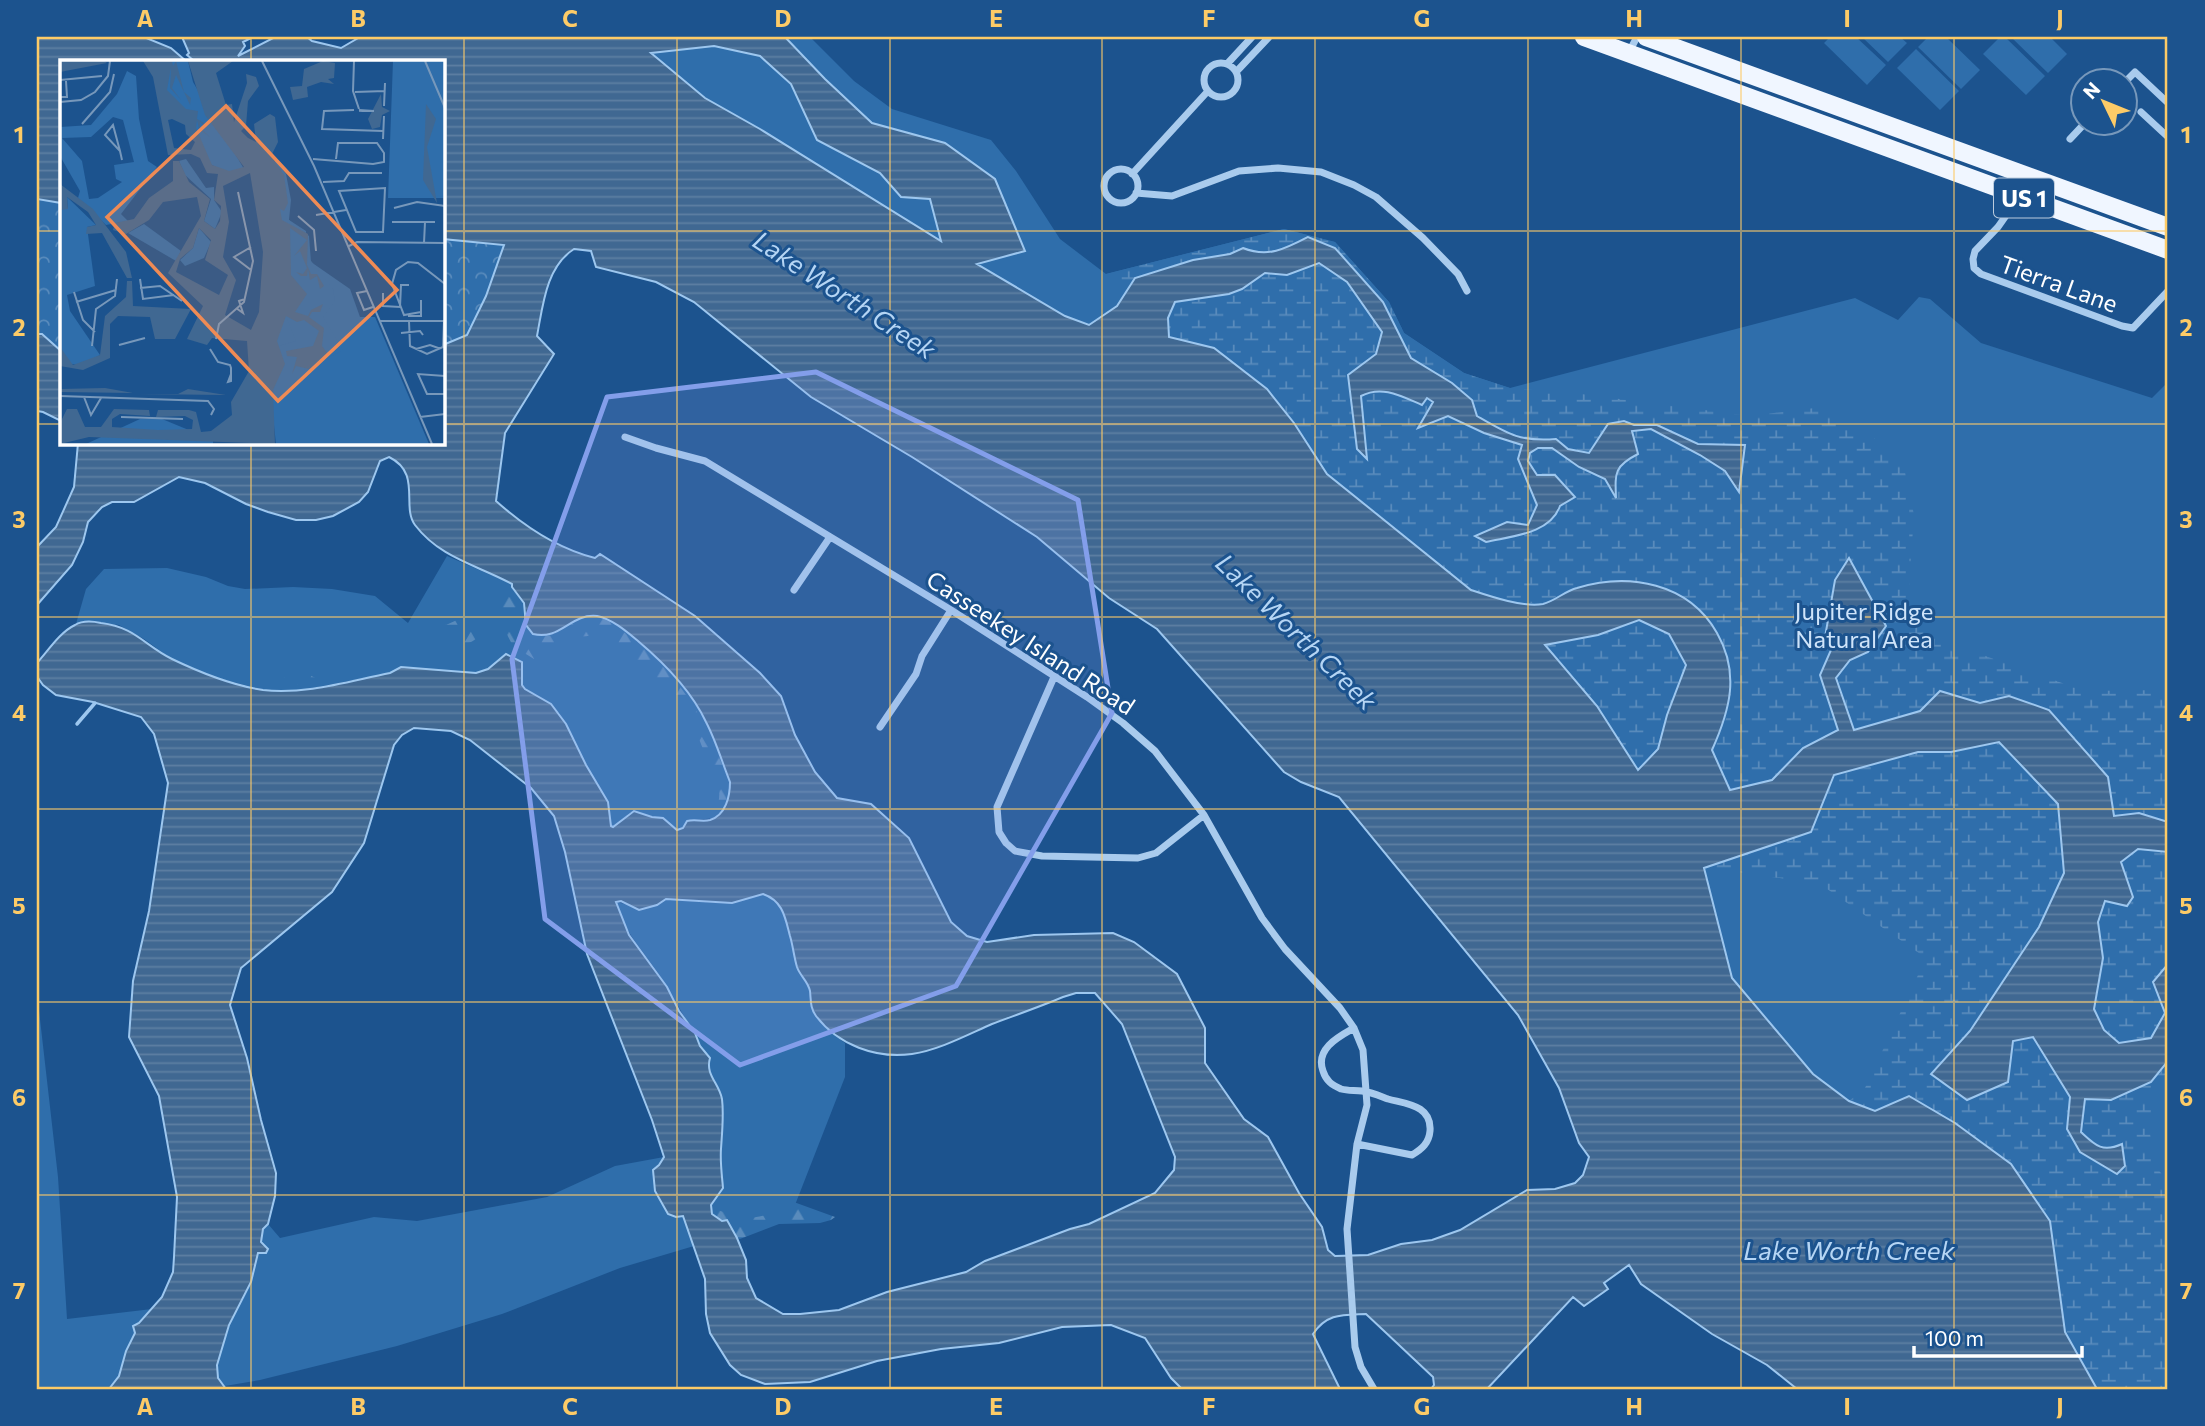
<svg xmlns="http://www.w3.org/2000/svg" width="2205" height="1426" viewBox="0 0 2205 1426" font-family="Commissioner,sans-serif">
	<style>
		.green { fill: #2f6eab }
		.forest { fill: url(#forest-firs) }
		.wetland { fill: url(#wetland-marsh) }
		.park { fill: url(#park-crowns) }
		.water { fill: url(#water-rules); stroke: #9dc7ef; stroke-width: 2; fill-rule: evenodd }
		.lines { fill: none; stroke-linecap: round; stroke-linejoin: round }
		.stream { stroke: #9dc7ef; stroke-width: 3.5 }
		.minor { stroke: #a9cbed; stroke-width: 7 }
		.primary { stroke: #f0f6ff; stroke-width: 18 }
		.marked { fill: #839eea; fill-opacity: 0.2; stroke: #839eea; stroke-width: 5; stroke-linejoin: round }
		.grid { fill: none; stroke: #fdcb67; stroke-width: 2; stroke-opacity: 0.55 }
		.labels { text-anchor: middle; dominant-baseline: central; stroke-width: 6; stroke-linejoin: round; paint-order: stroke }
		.shield { fill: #1c538e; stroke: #bbcbdd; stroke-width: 2 }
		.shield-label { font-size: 23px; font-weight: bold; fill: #fff }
		.street-label { font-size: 24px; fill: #fff; stroke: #1c538e }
		.park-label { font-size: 24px; fill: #cfe4fa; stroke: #1c538e }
		.water-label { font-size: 26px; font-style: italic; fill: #b5d5f4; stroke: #1c538e }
		.inset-road { fill: none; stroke: #7798bb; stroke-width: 2 }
		.view { fill: #ef8b55; fill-opacity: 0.15; stroke: #ef8b55; stroke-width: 3.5 }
		.inset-edge { fill: none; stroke: #fff; stroke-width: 3.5 }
		.neatline { fill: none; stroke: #fdcb67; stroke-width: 2.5 }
		.grid-label { font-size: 23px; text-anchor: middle; font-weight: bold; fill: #fdcb67 }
	</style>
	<defs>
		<pattern id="forest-firs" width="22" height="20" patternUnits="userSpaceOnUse" patternTransform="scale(1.75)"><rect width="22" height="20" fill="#2f6eab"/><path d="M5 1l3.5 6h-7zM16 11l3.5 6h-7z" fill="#598bbc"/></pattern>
		<pattern id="wetland-marsh" width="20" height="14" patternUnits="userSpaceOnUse" patternTransform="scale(1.75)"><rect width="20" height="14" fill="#2f6eab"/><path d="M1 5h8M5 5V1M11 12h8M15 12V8" fill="none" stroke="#598bbc"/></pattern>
		<pattern id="park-crowns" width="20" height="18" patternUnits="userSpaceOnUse" patternTransform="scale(1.75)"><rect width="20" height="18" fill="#2f6eab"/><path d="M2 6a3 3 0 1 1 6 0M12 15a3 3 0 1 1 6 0" fill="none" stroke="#598bbc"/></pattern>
		<pattern id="water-rules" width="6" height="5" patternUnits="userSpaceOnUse" patternTransform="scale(1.75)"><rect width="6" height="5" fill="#406892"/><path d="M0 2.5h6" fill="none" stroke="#5d7fa2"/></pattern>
	</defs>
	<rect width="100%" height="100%" fill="#1c538e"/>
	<path class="green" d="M643,37H810L854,81L892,109L991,140L1016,171L1060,239L1106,274L1284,229L1335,242L1389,302L1404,333L1464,373L1510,388L1855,298L1898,320L1919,297L1930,299L1981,343L2152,398L2168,382V1389L1888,1184L1066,326L769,151L649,57Z
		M1830,37H1856L1886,65L1867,85L1824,43Z
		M1862,37H1900L1907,43L1888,62Z
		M1928,37H1946L1980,70L1961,89L1918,47Z
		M2000,37H2005L2045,76L2026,95L1983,54Z
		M2011,37H2050L2067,54L2048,73Z
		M1916,49L1959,91L1940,110L1897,68Z
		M447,556L512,584V588L524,603V611L554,634C566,625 582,614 597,617C632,622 691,691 706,722C712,733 716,745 720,757C726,772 735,787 728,803C718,824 705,817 687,821L683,828L677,830L658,817L631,812L613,827L611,826L608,802L586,765L566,724L559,713L535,694L525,689L522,686V662L506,654L488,669L476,673L401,667L390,673L302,690H264L202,674L170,658L144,639L119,625L90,621L76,624L86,589L104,569L167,568L206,577L228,586L245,589L293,587L332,589L375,596L408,623Z
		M763,894L772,898L782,909L797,958V967L806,980L810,990V1002L816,1016L834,1035L845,1043V1077L795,1205L758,1224L712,1215L711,1205L723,1188L720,1159L723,1131L722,1099L712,1079L708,1064L710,1061L703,1048L700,1047C688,1022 674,998 660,976C641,947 627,937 616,902L646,909L666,899L719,903L750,898Z
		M37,993L58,1177L67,1319L152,1309L133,1328L135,1333L126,1351L119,1376L109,1389H37Z
		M664,1157L659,1166L655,1167L683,1215L694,1246L620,1268L502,1314L397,1346L260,1380L225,1386C223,1383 219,1381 218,1378C208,1357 244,1300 251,1280C256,1267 255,1255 265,1245L260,1242L263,1229L268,1224L280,1238L374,1217L417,1221L547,1197L615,1166Z"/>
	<path class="forest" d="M510,592C526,603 520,624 532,636C560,642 573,614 597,617C608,619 617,627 625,633C669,664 698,706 718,755C723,766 729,779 728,791C728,798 725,804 720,810L718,808C718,802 720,797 719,791C717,778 706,771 702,760L705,754L697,734L682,709L657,689L646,673L604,635L598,633C588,639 575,634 563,639C553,643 546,654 534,659L513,646L502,625L488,635L478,637C470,644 467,645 457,640L455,642L446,640L432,629L437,621L446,625L457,620V623L473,632H491L502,621L497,612L507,594Z
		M294,660L304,672L321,681L270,688L289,674L291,663Z
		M791,1201L835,1217L831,1220L820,1223L779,1224L740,1239L724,1234L710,1211C724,1209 725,1214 737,1217C753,1220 780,1214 791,1201Z"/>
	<path class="wetland" d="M1284,229L1335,242L1389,302L1404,333L1464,373L1510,388L1581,394L1750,416L1815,408L1868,432L1904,467L1914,515L1908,600L1931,637L2085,691L2168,690V1070L2153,1095L2149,1129L2157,1168L2168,1182V1389H2097L2065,1332L2011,1164L1955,1123L1909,1096L1875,1111L1849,1101L1865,1088L1926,958L1820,884L1704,867L1712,749L1726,719L1690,600L1656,584L1630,581H1602L1574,588L1542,604L1499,600L1471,590L1327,474L1294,423L1267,389L1214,348L1168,337L1106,274Z
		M1639,620L1669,634L1686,665L1667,715L1658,749L1638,771L1597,706L1544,645L1598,635Z"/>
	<path class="park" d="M37,192L61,197V371L37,360Z
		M443,225H485L514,256L491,305L443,368Z"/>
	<path class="water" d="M37,37H144L171,48L186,61H61V203L37,199Z
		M182,37H253L243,42L245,46L238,56L275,37H307L312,41L341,48L360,37H785L825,79L872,123L945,143L995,179L1025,251L977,264L1065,316L1089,325L1117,306L1135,278L1193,260L1230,254L1243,248C1268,258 1285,249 1308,237L1335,248L1383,302L1411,358L1452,383L1472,400L1477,416C1508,434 1520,442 1556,439L1568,449L1589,453L1608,424L1624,421L1634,425H1657L1698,444L1745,445L1739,492L1725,471L1700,455L1651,429L1632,431L1638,454C1614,466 1615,473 1616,498L1605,479L1579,467L1552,448H1538L1530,453L1528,461L1537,475H1555L1575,497L1560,506C1550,534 1512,536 1486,542L1475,536L1507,522L1528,525L1537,505L1518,459L1522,445L1484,433L1448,416L1418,428L1433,402L1427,398L1422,405C1401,396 1382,385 1361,396L1367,459L1357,449L1348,375L1376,354L1382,332L1347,282L1319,263L1287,275L1265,273L1242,289L1229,294L1175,302L1168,318L1169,337L1214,348L1267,389L1294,423L1327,474L1471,590C1489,596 1524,608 1543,604C1555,601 1565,591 1577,588C1629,572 1689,583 1717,633C1740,673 1730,710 1712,750L1730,790L1772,780L1803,748L1838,730L1820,675L1831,650L1825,637L1835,580L1849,558L1886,626L1868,652L1850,660L1836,678L1854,730L1920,711L1940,691L1980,703L2009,696L2049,710L2108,777L2114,816L2139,813L2168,822V852L2138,849L2121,862L2133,897L2127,906L2105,901L2098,922L2103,958L2094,1009L2104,1030L2119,1043L2151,1038L2165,1013L2153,982L2168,964V1061L2151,1082L2111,1100L2085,1099L2081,1132C2095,1145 2102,1153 2122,1144L2125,1166L2117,1174L2080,1152L2067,1129L2070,1097L2033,1037L2013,1041L2008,1082L1967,1100L1931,1074L1970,1031L2039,927L2064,873L2058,804L1999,742L1951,752H1918L1834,775L1811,832L1704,868L1732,978L1813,1074L1849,1101L1875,1111L1909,1096L1955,1123L2011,1164L2050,1221L2065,1332L2097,1389H1797L1767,1365L1712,1334L1641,1284L1629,1265L1604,1283L1608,1289L1584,1306L1573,1297L1487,1389H1431L1434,1385L1433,1377L1366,1314C1343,1315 1327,1313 1313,1334L1340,1389H1182L1171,1378L1145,1338L1111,1325L1062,1327L999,1343L941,1349L877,1361L810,1382L765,1384L741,1375L730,1365L710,1333L706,1314L705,1279L683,1216L676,1217L668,1214L655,1191L653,1170L659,1165L664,1157L652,1120L587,954L565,852L554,816L531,788L470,740L451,731L414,728L402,735L394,745L364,843L332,892L241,968L230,1005L247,1058L261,1120L276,1173L275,1196L268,1224L263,1229L261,1242L268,1249L266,1253H258L251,1282L229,1325L217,1365L218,1378L226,1389H109L119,1376L126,1351L135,1333L133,1326L139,1323L162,1297L173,1272L174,1257L177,1197L159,1096L129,1037L133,981L149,911L168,783L154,734L141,717L93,702L56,695L43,685L38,678L37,663C48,651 60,632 75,625C83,620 92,621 101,623C135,627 144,645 172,659C201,673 230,685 263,690C305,695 349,681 390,673L401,667L476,673L488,669L506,654L522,662V685L525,689L551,704L566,724L586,765L608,802L611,826L613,827L634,811L652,817L663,818L677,830L683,828L687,821C695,819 703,822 710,820C726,815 730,796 730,782C722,762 716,741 706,722C691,690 664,663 638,641C626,631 612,619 597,616C571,613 560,641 533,634L526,625L524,603L512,587V584C477,565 440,558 415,525C401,506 422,473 389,457L380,461L368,492L359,502L333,516L316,520H296L268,512L246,504L205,483L179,477L134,502H112L102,507L88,522L83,542L72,565L37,605V547L56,527L74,487L78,443H443V345L467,335L486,296L504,245L443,239V61H203L193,60L187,55L189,53ZM714,46L760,56L791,84L817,140L880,173L901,197L930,199L941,241L760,129L705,98L651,53ZM574,249L591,251L596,267L656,282L694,302L811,397L912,457L1037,537L1109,598L1157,629L1284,772L1301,782L1339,797L1518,1015L1559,1088L1579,1143L1589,1157L1583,1175L1575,1183L1555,1189L1527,1190L1460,1230L1432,1240L1401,1244L1368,1255L1335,1256L1328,1250L1322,1227L1299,1193L1268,1137L1244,1119L1205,1063V1028L1177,974L1134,942L1113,933L1034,935L987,942L967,936L951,922L909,838L871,804L837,798L815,772L795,735L781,696L760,673L695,616L600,554L595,558C559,549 524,526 496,501L505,433L554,354L537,336C543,305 546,267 574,249ZM1639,620L1669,634L1686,665L1667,715L1658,749L1638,770L1597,706L1545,645L1598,635ZM763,894C783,901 785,917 790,936C793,946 794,957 797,967C800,976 808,981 810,991C811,1000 810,1008 816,1016C838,1045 876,1059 912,1054C939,1050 967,1035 992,1024C1016,1015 1039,1007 1063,997L1076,993H1095L1122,1024L1175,1157L1174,1170L1155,1193L1089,1224L1070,1229L985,1261L966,1272L887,1292L839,1310L800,1314H783L756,1298L747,1278L746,1260L737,1238L727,1220L722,1221L712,1214L711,1205L723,1188C722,1176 720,1162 721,1149C722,1133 724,1115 722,1099C719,1083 705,1075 710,1058L700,1046L695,1033L679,1011L667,987L629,935L616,902L621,901L639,910L657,905L666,899L732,903Z
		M37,334H42L61,351V421L43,412L37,411Z"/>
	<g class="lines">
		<path class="stream" d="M77,724L95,703"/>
		<path class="minor" d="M1629,52L1637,37
			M1204 80a17 17 0 1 1 34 0a17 17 0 1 1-34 0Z
			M1227,64L1252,37
			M1236,72L1269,37
			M2124,83L2135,72L2168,103
			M2141,112L2168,137
			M2070,139L2086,122
			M1104 186a17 17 0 1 1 34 0a17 17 0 1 1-34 0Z
			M1132,174L1208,91
			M1136,193L1172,196L1239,171L1278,168L1321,172L1354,185L1376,197L1423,238L1458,274L1467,291
			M2025,200L2012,207L1998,227L1975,251L1973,259L1974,268L1981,274L2122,326L2133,328L2168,291
			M625,437L656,448L705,461L951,610L1087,697L1123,723L1155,751L1204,815L1262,918L1285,949L1340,1008L1354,1028L1363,1050L1367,1105L1357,1144L1347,1229L1355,1347L1361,1367L1374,1389
			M794,590L830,537
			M1054,677L997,807L999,832L1006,843L1015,851L1042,856L1138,858L1156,853L1204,815
			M880,727L916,674L922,656L951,610
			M1354,1028C1338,1037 1315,1049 1323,1071C1326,1081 1332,1085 1341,1089C1348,1091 1355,1090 1362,1091C1371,1092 1380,1096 1388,1099C1406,1104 1432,1105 1430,1131C1429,1143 1422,1149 1412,1155L1357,1144"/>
		<path class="primary" d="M1584,37L2168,250
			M1646,37L2168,227"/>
	</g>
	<path class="marked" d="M816,372L1078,500L1112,713L956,986L740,1065L545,919L512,659L607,397Z"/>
	<path class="grid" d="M251,37V61M464,37V1389M677,37V1389M890,37V1389M1102,37V1389M1315,37V1389M1528,37V1389M1741,37V1389M1954,37V1389M37,231H61M443,231H2168M37,424H61M443,424H2168M251,443V1389M37,617H2168M37,809H2168M37,1002H2168M37,1195H2168"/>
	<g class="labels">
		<rect class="shield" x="1994" y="178.5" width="60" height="39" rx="5"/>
		<g class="shield-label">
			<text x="2024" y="198">US 1</text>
		</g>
		<g class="street-label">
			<text transform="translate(2059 283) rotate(20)">Tierra Lane</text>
			<text transform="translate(1031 642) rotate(33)">Casseekey Island Road</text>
		</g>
		<g class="park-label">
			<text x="1864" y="610">Jupiter Ridge<tspan x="1864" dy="28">Natural Area</tspan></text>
		</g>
		<g class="water-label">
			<text transform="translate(845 294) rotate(33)">Lake Worth Creek</text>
			<text transform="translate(1297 631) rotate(44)">Lake Worth Creek</text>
			<text x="1849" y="1249">Lake Worth Creek</text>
		</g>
	</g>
	<g transform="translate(60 60)">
		<rect width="385" height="385" fill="#1c538e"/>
		<path d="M67,11L76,16L79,59L88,101L97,107L61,154L68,161L46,165L18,138L20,131L0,96V67L31,65L57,34ZM53,57L63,60L74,102L54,105L56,119L62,122L38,138L29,139L22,101L2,78L31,77ZM126,99L146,128L154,127V140L162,152L155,169L144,161L151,139L125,115L119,101ZM215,99L226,114L231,140L229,160L249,176L251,202L290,229L300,257H315L369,384H216L209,320L221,160L213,122ZM7,137L36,165L27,167L35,226L7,235L10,251L40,295L21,305L10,304L0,287V148H8ZM84,164L121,191L116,201L68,173ZM139,168L151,182L144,198L125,206L120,200L133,188ZM80,359H102L153,380V384H26Z" fill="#2f6eab" fill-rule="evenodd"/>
		<path d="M229,160L246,171L248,197L273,229L275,241L263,257L283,290L242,311L236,317L237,328L222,332L212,343L215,322L225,305L218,286L236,281L226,256L246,240L231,215Z" fill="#2f6eab"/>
		<path d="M85,1H128L133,22L184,109L166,112L150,104ZM333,1H385V138H328Z" fill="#2f6eab"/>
		<path d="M0,1H44L47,3L0,12ZM83,1H112L113,6L116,1L124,32L131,38L130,45L116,15L112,28L121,40L110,28L111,7L107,30L126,49L138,51L137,59L144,63L147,68L140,62V68L150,77L139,69L137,60L136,68L152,105L158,107L169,111L184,107L145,55L128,1H173L156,13L166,45L172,44L174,62L187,23L186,14L196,17L199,26L188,41L186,66L181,71L188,78L196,82L194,64L210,54L215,57L218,82L211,96L224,115L228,143L224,151L220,149L222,160L248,174L247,205L251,214H257L264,226L260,229L257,216L250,220L248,209L247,216H241L236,212L243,214L247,208L240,191L234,196L247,180L230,168L231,215L247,234L235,252L248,256L251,250L263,244L260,252H252L249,257L264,268L262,286L268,294L249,309L236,306L232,314L237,297L227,296L226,291L253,286L259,271L244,260L237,262L226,256L217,281L225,304L213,330L215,384L29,377L0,384V363L7,349H17L25,367H41L54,349L89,350L90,356L60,354L52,359V367L98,370L132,369L133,360L125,356L96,357L98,350H129L136,352L141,372L151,371L172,355L171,342L189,311L187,281L152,278L147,285L127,279L143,246L108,213L141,156L137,137L103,142L89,160L66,174L53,170L55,163L74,159L89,138L113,121V101H119L129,122L150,139L144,161L155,169L160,161L161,146L154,140L158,114L147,113L140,98L131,94L108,95L93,17ZM112,59L125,65L126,74L135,82L131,90L114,88L108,60ZM190,113L203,192L199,252L191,270L165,255L176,220L163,197L169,162L163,126ZM139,168L151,180L145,200L168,215L159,235L116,212L120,199L133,188ZM263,1L275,3L274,18L268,19L274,24L261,22L247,27L248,37L233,40L230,27L242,26L244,9ZM321,34L322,47L330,51L322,55L320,67L312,69L308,59ZM366,44L376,59L367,87L377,143L363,120ZM0,124L33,149L66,192L72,218H67L42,173L26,174L27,167L36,165L28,152L7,137L8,149L1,150ZM67,221H72L73,246L131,249L115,279H95L90,257L58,256L50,264V298L23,310L0,306V287L13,305L40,295L45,256L66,237ZM45,328L73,333L0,332V329ZM128,329L166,335L76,334H118Z" fill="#406892" fill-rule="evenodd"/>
		<path class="inset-road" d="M202,1L254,106L372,384M294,1L293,31L299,49M365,1L385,48M0,20L42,16M295,32L325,31M0,37H7L6,21M0,42L21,40L35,32L48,16L50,1M324,46L325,23M294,50L264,51L262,69L323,71M299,50L314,51H299M22,64L50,32L54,14M323,79L324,56M60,91L53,65L45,75L60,91L62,100M253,99L313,104L324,102V93L317,83H278L276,99M263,122L284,121L289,113H322M325,128L323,172H296L279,131ZM334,148L357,142L385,146M256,155L286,150M238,156L254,170L256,191M332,162H375M364,183L365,162M289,186L297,182L385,183M191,187L174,197L191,210M80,219L83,239L114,235M80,228L100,226L122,241M307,231L297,233L304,250L313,247M14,232L23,260L35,272M323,233V246L340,247L341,225H349M16,242L56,230M176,248L183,253L179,241L185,239M361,252L344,255L332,224L336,210L348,202L358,203L385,224M348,256H361V240M320,261H385M349,261L350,286L367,294L383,287L384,261M341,273L360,271L363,275M156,279L159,264L184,242L193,201L178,132M59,285L85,278M32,286L36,249L55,236L57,219M150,289L158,302L170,305L171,308V321L168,322L171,314M356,289L370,285L381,289M385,316L358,314L367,334H385M0,336L148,341L154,349L151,355M24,337L31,355L41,338M61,357L123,359M360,357L385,354"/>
		<path class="view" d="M166,46L337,230L218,341L47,157Z"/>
		<rect width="385" height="385" class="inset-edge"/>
	</g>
	<rect width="2205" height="1426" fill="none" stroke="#1c538e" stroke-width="77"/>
	<g transform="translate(2104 102) rotate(313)"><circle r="33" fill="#1c538e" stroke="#7798bb" stroke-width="2"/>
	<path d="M0-5L12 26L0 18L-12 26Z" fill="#fdcb67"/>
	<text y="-10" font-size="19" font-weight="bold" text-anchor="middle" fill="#ffffff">N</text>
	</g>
	<path d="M1914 1346v10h168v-10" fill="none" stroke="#ffffff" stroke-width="3.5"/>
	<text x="1925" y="1346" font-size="21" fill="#ffffff" stroke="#1c538e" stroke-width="5" paint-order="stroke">100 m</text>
	<rect x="38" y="38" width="2128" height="1350" class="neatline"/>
	<g class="grid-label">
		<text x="145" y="27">A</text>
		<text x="358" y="27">B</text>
		<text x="570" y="27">C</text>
		<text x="783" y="27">D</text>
		<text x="996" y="27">E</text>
		<text x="1209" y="27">F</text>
		<text x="1422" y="27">G</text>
		<text x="1634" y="27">H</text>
		<text x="1847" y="27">I</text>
		<text x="2060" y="27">J</text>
		<text x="19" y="143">1</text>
		<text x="2186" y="143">1</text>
		<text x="19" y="336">2</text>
		<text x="2186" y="336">2</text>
		<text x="19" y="528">3</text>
		<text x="2186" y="528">3</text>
		<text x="19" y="721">4</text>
		<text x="2186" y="721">4</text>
		<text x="19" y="914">5</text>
		<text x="2186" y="914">5</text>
		<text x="19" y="1106">6</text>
		<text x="2186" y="1106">6</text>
		<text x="19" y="1299">7</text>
		<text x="2186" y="1299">7</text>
		<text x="145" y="1415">A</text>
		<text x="358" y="1415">B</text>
		<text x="570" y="1415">C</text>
		<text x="783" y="1415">D</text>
		<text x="996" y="1415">E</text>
		<text x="1209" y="1415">F</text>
		<text x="1422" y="1415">G</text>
		<text x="1634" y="1415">H</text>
		<text x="1847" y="1415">I</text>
		<text x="2060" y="1415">J</text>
	</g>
</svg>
